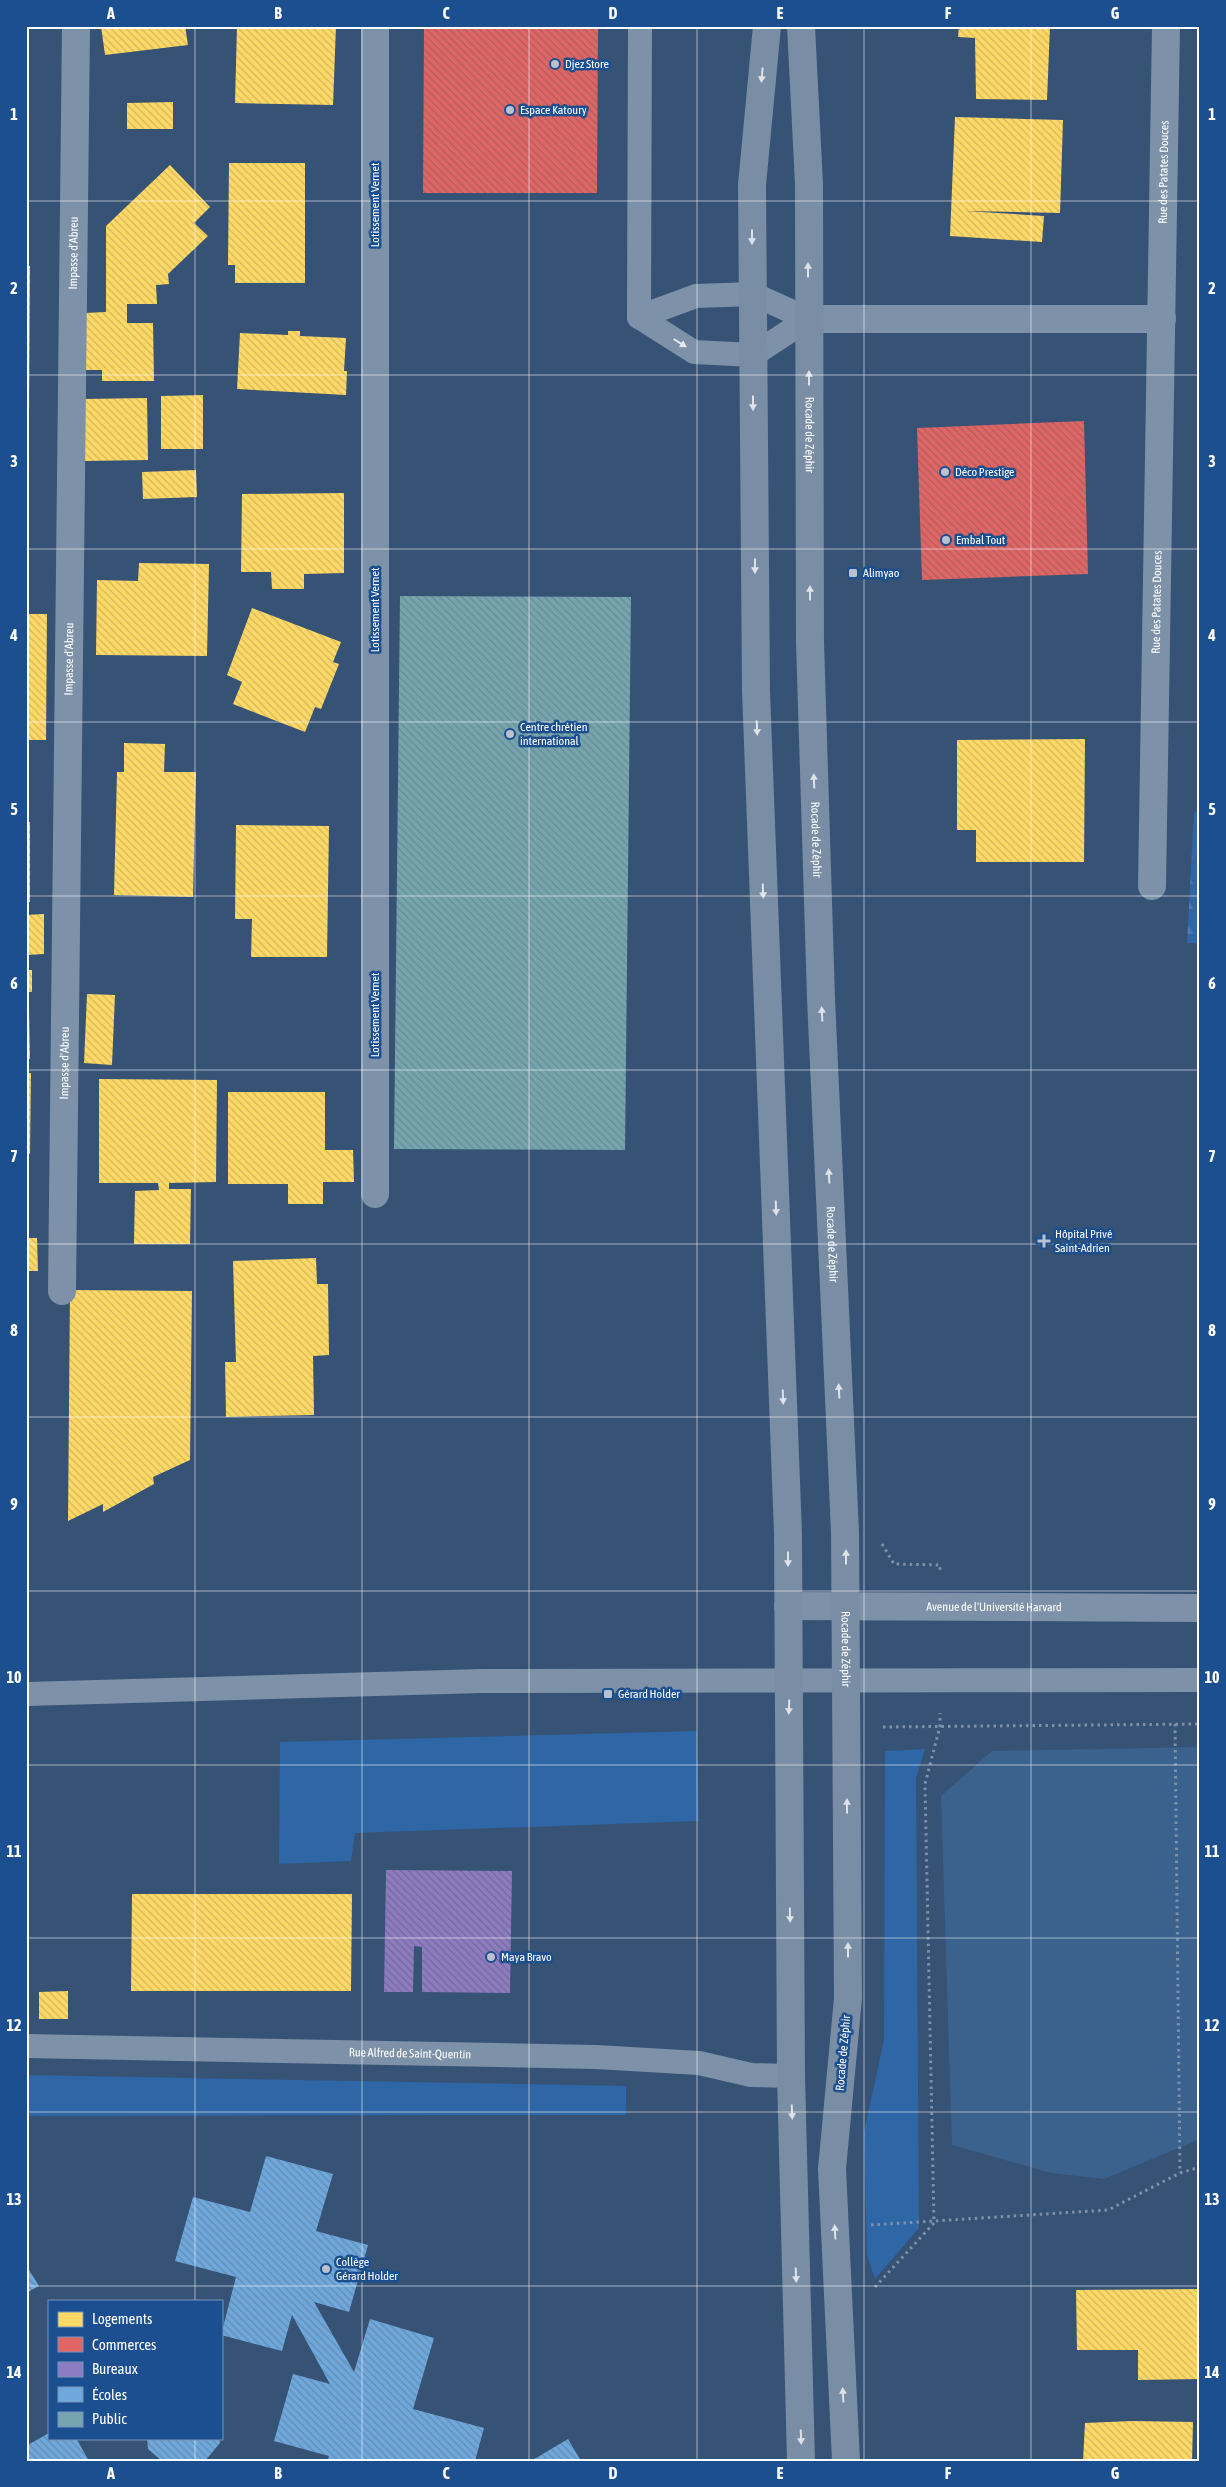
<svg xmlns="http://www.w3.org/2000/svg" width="1226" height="2487" viewBox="0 0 1226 2487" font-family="'Asap Condensed',sans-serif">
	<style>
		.green { fill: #2f66a5 }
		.forest { fill: url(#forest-firs) }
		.water { fill: #3b618d }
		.homes { fill: url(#homes-back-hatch) }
		.shops { fill: url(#shops-back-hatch) }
		.offices { fill: url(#offices-back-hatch) }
		.schools { fill: url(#schools-back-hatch) }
		.public { fill: url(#public-back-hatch) }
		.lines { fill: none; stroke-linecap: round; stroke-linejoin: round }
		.path { stroke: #7d92a8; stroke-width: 3; stroke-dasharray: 2.5 4; stroke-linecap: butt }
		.lane { stroke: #7d92a8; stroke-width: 24 }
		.street { stroke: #7d92a8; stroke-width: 28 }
		.secondary { stroke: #798da4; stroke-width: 28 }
		.oneway { fill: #dee2e8 }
		.oneway2 { fill: #e5e9ee }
		.grid { fill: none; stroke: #fff; stroke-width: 1; stroke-opacity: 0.55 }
		.poi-dot { fill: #b9c2ce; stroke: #1b4f8f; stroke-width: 2 }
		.labels { text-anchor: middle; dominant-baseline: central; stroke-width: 5; stroke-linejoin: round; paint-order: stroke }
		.poi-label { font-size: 12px; fill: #fff; stroke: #1b4f8f; text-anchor: start }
		.street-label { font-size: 12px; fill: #fff; stroke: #1b4f8f }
		.neatline { fill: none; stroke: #fff; stroke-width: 2 }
		.grid-label { font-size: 16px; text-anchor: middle; font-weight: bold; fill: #fff }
	</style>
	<defs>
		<pattern id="forest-firs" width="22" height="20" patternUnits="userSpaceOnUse" patternTransform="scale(1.25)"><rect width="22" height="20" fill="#2f66a5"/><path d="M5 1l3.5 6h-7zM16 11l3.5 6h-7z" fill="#4e7db2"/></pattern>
		<pattern id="homes-back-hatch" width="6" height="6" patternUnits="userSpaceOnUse" patternTransform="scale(1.25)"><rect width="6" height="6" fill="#ffd966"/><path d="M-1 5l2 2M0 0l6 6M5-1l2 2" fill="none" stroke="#d2b660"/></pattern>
		<pattern id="shops-back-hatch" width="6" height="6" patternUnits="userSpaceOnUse" patternTransform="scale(1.25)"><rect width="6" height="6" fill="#e06666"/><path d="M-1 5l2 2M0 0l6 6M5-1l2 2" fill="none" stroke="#ac5d5d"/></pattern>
		<pattern id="offices-back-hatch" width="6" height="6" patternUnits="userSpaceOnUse" patternTransform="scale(1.25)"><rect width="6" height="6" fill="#8e7cc3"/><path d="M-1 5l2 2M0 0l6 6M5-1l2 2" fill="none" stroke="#746993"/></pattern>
		<pattern id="schools-back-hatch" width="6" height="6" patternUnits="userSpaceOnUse" patternTransform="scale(1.25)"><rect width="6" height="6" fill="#6fa8dc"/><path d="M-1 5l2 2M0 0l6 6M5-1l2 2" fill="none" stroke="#648cb1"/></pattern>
		<pattern id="public-back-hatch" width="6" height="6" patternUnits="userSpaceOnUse" patternTransform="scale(1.25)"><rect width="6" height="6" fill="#76a5af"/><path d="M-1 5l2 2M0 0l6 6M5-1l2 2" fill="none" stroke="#698a91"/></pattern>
	</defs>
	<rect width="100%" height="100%" fill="#365274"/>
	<path class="green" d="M697,1731L699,1821L355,1833L351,1861L279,1864L280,1742Z
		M925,1749L916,1778L919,2228L875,2279L867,2256L864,2132L884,2040L885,1751Z
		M26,2075L626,2086V2115L26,2116Z"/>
	<path class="forest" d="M1194,812H1200V943H1187Z"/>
	<path class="water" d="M1200,1747V2139L1104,2179L1051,2173L952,2145L941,1796L992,1751Z"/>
	<path class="homes" d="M101,26H185L188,45L105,55Z
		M237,26H336L333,105L235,103Z
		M959,26H1050L1047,100L976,99L975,38L958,37Z
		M173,102V129H127V103Z
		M955,117L1063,120L1060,213L965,211L1044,216L1042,242L950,236Z
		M229,163H305V283H235V265H228Z
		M170,165L210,207L194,223L208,236L168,274L169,284L156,285L157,304H127V323H153L154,381H102V370H84V313L106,312V226Z
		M26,266H30L29,416H26Z
		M288,331H300V336L346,338L344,371H347L346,395L237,389L240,333L288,335Z
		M203,395V449H161V396Z
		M147,398L148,460L84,461V399Z
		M196,470L197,497L143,499L142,472Z
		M344,493V573L304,574V589H272L271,572H241L242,494Z
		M139,563L209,564L207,656L96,655L97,580L138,581Z
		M252,608L341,642L333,662L339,664L321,709L315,707L305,732L233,704L242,682L227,675Z
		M26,614H47L46,740H26Z
		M1085,739L1084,862H976V830H957V740Z
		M124,743L165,744L164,772H196L193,897L114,895L117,772H124Z
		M26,822H30V902H26Z
		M236,825L329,826L327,957H251L252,919H235Z
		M44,914V954L26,955V915Z
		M26,970H32V992H26Z
		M87,994L115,995L112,1065L84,1063Z
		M26,1009H29L30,1059H26Z
		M26,1073H31L30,1154H26Z
		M99,1079L217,1080L216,1182L169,1183V1189H191L190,1244H134L135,1191L159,1190L158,1183H99Z
		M228,1092H325V1150H353L354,1182H323V1204H288V1184H228Z
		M26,1238H37L38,1271H26Z
		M316,1258L317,1284H328L329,1355L313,1356L314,1415L226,1417L225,1362H236L233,1261Z
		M70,1290L192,1291L190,1460L153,1477L154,1484L103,1512V1504L68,1521Z
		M132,1894H352L351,1991H131Z
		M68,1991V2019H39V1992Z
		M1200,2289V2379L1138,2380V2350H1077L1076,2290Z
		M1132,2421L1193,2422L1192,2461H1083L1085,2423Z"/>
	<path class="shops" d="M424,26H598L597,193H423Z
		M1084,421L1088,574L922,580L917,428Z"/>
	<path class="offices" d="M386,1870L512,1871L510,1993L422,1992V1947L414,1946L413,1992H384Z"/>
	<path class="schools" d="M266,2156L333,2174L316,2231L368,2245L349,2312L314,2302L354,2372L370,2319L434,2338L413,2409L484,2428L475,2461H327L329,2456L274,2441L293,2374L330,2384L292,2315L282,2351L221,2335L236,2277L175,2261L193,2197L250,2212Z
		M26,2265L39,2286L26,2293Z
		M49,2433V2438H76L89,2461H26V2446Z
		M147,2438H219L220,2443L205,2461H162L148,2449Z
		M568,2439L581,2461H531Z"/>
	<path class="public" d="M400,596L631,597L625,1150L394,1149Z"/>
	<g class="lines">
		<path class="path" d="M882,1544L894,1564L940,1565V1570
			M1175,1724L1180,2173
			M883,1727L1200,1724
			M871,2225L1108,2210L1180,2173L1200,2167
			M875,2287L934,2223L925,1784L940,1726V1713"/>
		<g class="lane">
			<path d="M639,317L640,26"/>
			<path d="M639,317L694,352L753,355L808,319"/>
			<path d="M639,317L696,296L753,294L808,319"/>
			<path d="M26,1694L482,1681L1200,1680"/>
			<path id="s1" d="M26,2046L596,2057L699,2063L751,2075L791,2076"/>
		</g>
		<g class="street">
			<path d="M808,319H1162"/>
			<path id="s2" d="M1152,886L1166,26"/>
			<path d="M375,1194V26"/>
			<path id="s3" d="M62,1291L76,26"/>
			<path id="s4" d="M788,1606L1200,1608"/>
		</g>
		<g class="secondary">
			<path d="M767,26L752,185L756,691L788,1534L791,2076L801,2461"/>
			<path id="s5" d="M801,26L809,184L810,642L821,998L845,1532L848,1998L832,2169L846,2461"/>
		</g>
	</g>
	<defs><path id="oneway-solid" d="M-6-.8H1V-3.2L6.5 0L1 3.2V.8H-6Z" transform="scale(1.25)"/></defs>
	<g class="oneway">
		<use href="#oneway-solid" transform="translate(762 75) rotate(95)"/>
		<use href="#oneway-solid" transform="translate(752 237) rotate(90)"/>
		<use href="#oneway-solid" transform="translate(808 270) rotate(-90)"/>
		<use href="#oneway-solid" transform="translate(809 378) rotate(-90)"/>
		<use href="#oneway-solid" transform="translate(753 403) rotate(90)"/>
		<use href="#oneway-solid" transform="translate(755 566) rotate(90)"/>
		<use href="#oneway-solid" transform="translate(810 593) rotate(-90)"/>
		<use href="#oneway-solid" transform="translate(757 728) rotate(88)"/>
		<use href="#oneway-solid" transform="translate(814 781) rotate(-92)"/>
		<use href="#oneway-solid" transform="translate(763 891) rotate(88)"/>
		<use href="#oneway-solid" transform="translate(822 1014) rotate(-93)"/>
		<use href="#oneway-solid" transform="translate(829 1176) rotate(-93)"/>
		<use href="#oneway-solid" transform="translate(776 1208) rotate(88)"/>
		<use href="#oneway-solid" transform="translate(839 1391) rotate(-93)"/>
		<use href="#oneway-solid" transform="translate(783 1397) rotate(88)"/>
		<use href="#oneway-solid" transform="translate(846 1557) rotate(-90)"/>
		<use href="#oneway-solid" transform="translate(788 1559) rotate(90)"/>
		<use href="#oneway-solid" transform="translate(789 1707) rotate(92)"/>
		<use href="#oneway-solid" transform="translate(847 1806) rotate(-90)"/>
		<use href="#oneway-solid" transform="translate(790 1915) rotate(89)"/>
		<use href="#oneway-solid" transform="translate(848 1950) rotate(-90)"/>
		<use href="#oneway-solid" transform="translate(792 2112) rotate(88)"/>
		<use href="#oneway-solid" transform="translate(835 2232) rotate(-93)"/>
		<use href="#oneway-solid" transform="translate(796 2275) rotate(88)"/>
		<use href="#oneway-solid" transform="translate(843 2395) rotate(-93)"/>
		<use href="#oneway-solid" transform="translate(801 2437) rotate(88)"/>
	</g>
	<use class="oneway2" href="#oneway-solid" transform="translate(680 343) rotate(32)"/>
	<path class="grid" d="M195,26V2301M362,26V2461M529,26V2461M697,26V2461M864,26V2461M1031,26V2461M26,201H1200M26,375H1200M26,549H1200M26,722H1200M26,896H1200M26,1070H1200M26,1244H1200M26,1417H1200M26,1591H1200M26,1765H1200M26,1938H1200M26,2112H1200M26,2286H1200M195,2438V2461"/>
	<g class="poi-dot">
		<circle cx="555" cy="64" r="5"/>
		<circle cx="510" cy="110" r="5"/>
		<circle cx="945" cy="472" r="5"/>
		<circle cx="946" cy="540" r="5"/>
		<rect x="848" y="568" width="10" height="10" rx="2.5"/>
		<circle cx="510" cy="734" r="5"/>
		<path d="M1041.5 1233.5h5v5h5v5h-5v5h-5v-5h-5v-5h5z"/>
		<rect x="603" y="1689" width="10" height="10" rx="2.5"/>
		<circle cx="491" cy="1957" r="5"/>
		<circle cx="326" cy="2269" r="5"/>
	</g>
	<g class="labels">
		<g class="poi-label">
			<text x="565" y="64">Djez Store</text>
			<text x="520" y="110">Espace Katoury</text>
			<text x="955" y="472">Déco Prestige</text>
			<text x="956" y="540">Embal Tout</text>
			<text x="863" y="573">Alimyao</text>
			<text x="520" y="727">Centre chrétien<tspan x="520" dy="14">international</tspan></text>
			<text x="1055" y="1234">Hôpital Privé<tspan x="1055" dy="14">Saint-Adrien</tspan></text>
			<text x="618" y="1694">Gérard Holder</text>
			<text x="501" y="1957">Maya Bravo</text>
			<text x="336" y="2262">Collège<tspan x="336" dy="14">Gérard Holder</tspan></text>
		</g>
		<g class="street-label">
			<text stroke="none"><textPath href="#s2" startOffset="714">Rue des Patates Douces</textPath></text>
			<text transform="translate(375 205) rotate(-90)">Lotissement Vernet</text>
			<text stroke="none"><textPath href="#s3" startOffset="1038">Impasse d'Abreu</textPath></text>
			<text stroke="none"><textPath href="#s5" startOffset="409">Rocade de Zéphir</textPath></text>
			<text stroke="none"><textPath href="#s2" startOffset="284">Rue des Patates Douces</textPath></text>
			<text transform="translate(375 610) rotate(-90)">Lotissement Vernet</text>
			<text stroke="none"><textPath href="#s3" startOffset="632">Impasse d'Abreu</textPath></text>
			<text stroke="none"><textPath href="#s5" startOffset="814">Rocade de Zéphir</textPath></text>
			<text transform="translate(375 1015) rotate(-90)">Lotissement Vernet</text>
			<text stroke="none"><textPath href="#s3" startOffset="228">Impasse d'Abreu</textPath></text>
			<text stroke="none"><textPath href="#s5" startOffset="1219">Rocade de Zéphir</textPath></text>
			<text stroke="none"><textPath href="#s4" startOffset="206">Avenue de l'Université Harvard</textPath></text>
			<text stroke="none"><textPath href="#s5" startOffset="1624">Rocade de Zéphir</textPath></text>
			<text stroke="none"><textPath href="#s1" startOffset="384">Rue Alfred de Saint-Quentin</textPath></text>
			<text transform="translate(843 2053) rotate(-85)">Rocade de Zéphir</text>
		</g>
	</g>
	<rect width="1226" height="2487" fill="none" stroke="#1b4f8f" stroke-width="55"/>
	<rect x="48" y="2300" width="175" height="140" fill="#1b4f8f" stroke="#7695bc"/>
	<rect x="58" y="2312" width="25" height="15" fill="#ffd966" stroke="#7695bc"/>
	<text x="92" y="2324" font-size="15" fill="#ffffff">Logements</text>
	<rect x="58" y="2337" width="25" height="15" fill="#e06666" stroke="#7695bc"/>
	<text x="92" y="2350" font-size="15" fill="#ffffff">Commerces</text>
	<rect x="58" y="2362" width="25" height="15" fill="#8e7cc3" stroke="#7695bc"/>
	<text x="92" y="2374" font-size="15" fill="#ffffff">Bureaux</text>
	<rect x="58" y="2387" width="25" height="15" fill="#6fa8dc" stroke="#7695bc"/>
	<text x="92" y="2400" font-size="15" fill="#ffffff">Écoles</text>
	<rect x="58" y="2412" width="25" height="15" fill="#76a5af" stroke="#7695bc"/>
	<text x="92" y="2424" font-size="15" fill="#ffffff">Public</text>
	<rect x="28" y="28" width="1170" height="2432" class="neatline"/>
	<g class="grid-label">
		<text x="111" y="19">A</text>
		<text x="278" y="19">B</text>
		<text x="446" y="19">C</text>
		<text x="613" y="19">D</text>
		<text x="780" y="19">E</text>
		<text x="948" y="19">F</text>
		<text x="1115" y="19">G</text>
		<text x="14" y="120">1</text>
		<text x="1212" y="120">1</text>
		<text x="14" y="294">2</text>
		<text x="1212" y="294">2</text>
		<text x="14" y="467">3</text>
		<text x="1212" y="467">3</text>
		<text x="14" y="641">4</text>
		<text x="1212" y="641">4</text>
		<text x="14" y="815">5</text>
		<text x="1212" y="815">5</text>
		<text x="14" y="989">6</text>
		<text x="1212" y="989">6</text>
		<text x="14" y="1162">7</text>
		<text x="1212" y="1162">7</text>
		<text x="14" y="1336">8</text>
		<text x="1212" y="1336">8</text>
		<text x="14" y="1510">9</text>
		<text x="1212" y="1510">9</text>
		<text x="14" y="1683">10</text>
		<text x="1212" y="1683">10</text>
		<text x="14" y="1857">11</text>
		<text x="1212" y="1857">11</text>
		<text x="14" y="2031">12</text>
		<text x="1212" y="2031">12</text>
		<text x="14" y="2205">13</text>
		<text x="1212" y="2205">13</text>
		<text x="14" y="2378">14</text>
		<text x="1212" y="2378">14</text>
		<text x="111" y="2479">A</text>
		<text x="278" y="2479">B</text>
		<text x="446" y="2479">C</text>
		<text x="613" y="2479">D</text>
		<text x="780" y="2479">E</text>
		<text x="948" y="2479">F</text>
		<text x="1115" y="2479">G</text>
	</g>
</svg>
